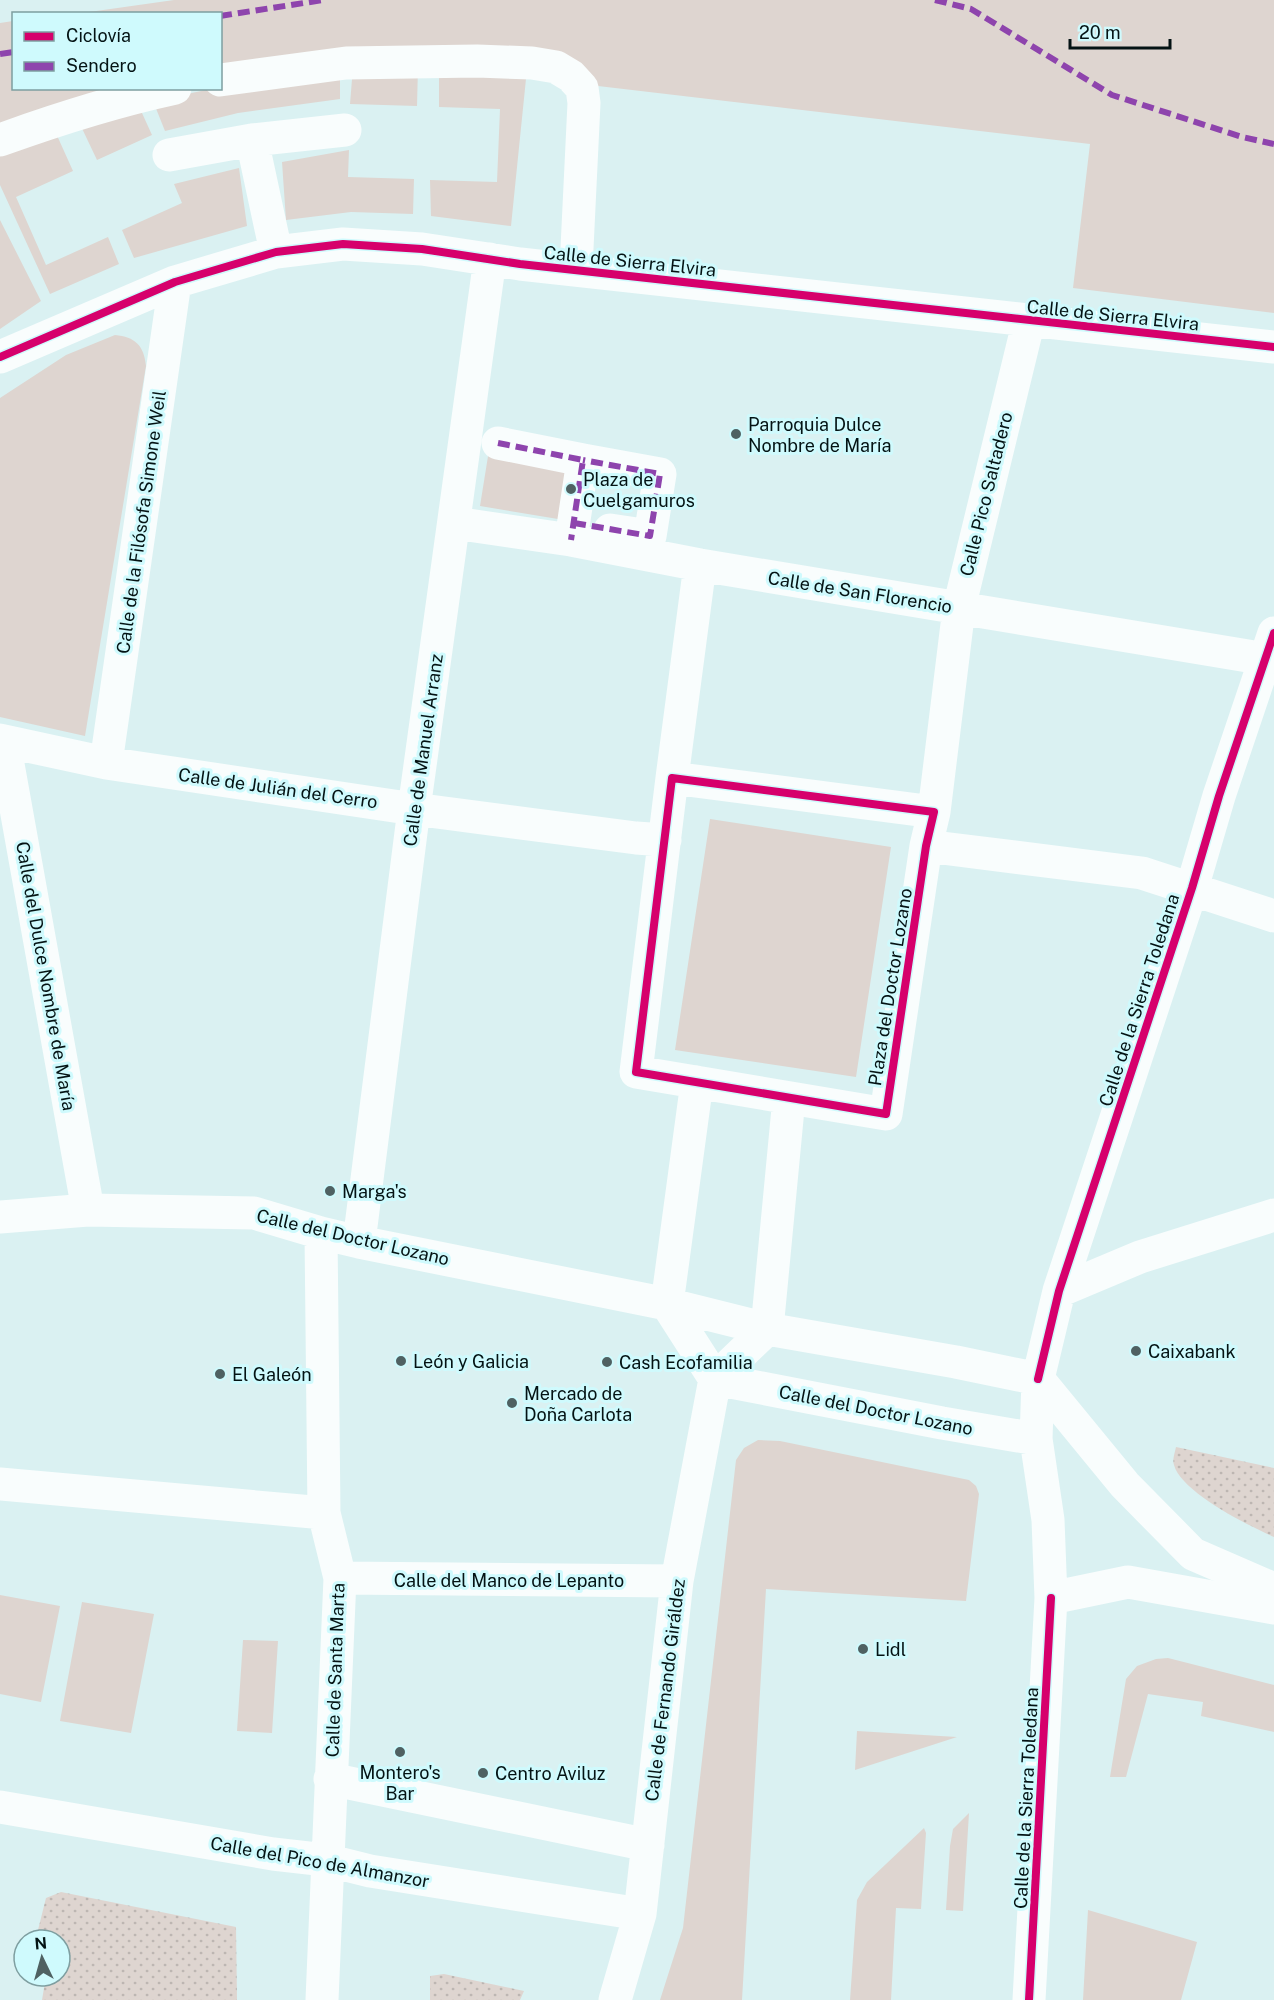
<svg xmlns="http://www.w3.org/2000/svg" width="1274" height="2000" viewBox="0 0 1274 2000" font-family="'Public Sans',sans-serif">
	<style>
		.grass { fill: url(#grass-dots) }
		.green { fill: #ded5d0 }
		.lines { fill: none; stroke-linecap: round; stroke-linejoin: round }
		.minor { stroke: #f9fdfd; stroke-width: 33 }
		.quiet { stroke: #8e44ad; stroke-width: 6; stroke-dasharray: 12 6; stroke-linecap: butt }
		.cycleway-casing { stroke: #cffafd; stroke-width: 11 }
		.cycleway { stroke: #d6006c; stroke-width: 8 }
		.poi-dot { fill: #4f6162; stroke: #cffafd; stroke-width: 2 }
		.labels { text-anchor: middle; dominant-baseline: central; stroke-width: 6; stroke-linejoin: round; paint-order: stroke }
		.street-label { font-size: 18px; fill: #041314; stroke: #cffafd }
		.poi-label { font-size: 18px; fill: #041314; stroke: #cffafd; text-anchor: start }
	</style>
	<defs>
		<pattern id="grass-dots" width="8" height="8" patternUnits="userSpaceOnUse" patternTransform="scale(1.5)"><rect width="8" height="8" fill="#ded5d0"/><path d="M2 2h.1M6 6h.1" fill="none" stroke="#bdb6b2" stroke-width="1.8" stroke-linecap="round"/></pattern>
	</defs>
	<rect width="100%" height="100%" fill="#daf1f2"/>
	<path class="grass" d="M1176,1447L1274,1468V1537C1249,1526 1181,1492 1174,1465C1172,1460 1175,1452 1176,1447Z
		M61,1892L236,1927L237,2000H42L46,1976H60V1940H41L38,1930L46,1898Z
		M444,1974L524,1991L520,2000H430V1976Z"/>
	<path class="green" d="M174,0H1274V313L1073,288L1090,144L598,86L564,65L221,66L220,14H75Z
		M13,21L14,88L113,89L0,125V23Z
		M353,67H418L417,106L350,104Z
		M439,67L527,69L511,226L431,216L430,180L497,182L500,109L439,107Z
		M340,68V99L238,113L165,131L153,101L211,89Z
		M137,102L152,135L97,160L78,120Z
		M55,131L73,171L16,197L46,265L108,237L119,264L50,294L0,185V152Z
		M349,150L348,177L414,179L413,214L351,212L286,220L282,162Z
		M239,168L247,226L134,258L122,230L182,203L174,184Z
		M0,220L41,301L0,329Z
		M115,335C135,337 144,345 146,366L85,736L0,717V398L66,355Z
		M489,450L568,464L558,519L480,506Z
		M710,819L891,847L856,1077L675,1050Z
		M758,1440L780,1441L969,1480L976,1486L979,1494L966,1601L766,1589L742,2000H660L683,1928L736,1460L744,1448Z
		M0,1595L60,1606L41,1702L0,1694Z
		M82,1602L154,1614L131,1733L60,1721Z
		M243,1640L278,1641L272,1733L237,1731Z
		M1168,1658L1274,1685V1732L1201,1716L1203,1702L1148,1694L1126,1777H1110L1126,1679L1137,1666L1156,1659Z
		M857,1731L957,1737L855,1770Z
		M969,1813L963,1911L946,1910L950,1846L953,1829Z
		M924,1828L926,1833L921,1909L896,1908L891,2000H850L857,1900L867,1882Z
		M1088,1910L1197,1942L1181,2000H1083Z"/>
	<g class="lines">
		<path class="minor" d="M220,80L346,63L477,61L532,63L556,67L571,76L582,88L584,103L576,269
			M0,140C58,119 115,101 175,88
			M252,140L276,252
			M169,155L252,140L345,130
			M0,357L175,282L276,252L343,244L422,249L520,264L1274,347
			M498,443L583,460L571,540
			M583,460L660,474L650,536L610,530
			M454,523L571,540L700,565L1266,659
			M0,740L106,763L414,809L636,838L665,840
			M4,742L88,1210
			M106,763L175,282
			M672,778L934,812L926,846L886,1114L636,1072Z
			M672,778L700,565
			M934,812L959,608L1029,320
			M926,846L1142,873L1274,916
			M0,1217L88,1210L254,1213L321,1233L359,1242L667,1304L767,1329L956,1362L1038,1379
			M321,1233L324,1513L340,1578L322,2000
			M359,1242L414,809L490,259
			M1059,1291L1140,1257L1274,1215
			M667,1304L715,1379L942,1423L1036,1439
			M667,1304L697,1082
			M767,1329L789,1098
			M715,1379L767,1329
			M1038,1379L1125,1485L1193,1554L1274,1589
			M0,1484L324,1513
			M340,1578L677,1581
			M1051,1598L1128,1582L1274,1608
			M330,1779L648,1845
			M0,1807L273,1854L326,1860L370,1871L640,1914
			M615,2000L640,1914L677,1581L715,1379
			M1029,2000L1051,1598L1048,1520L1036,1439L1038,1379L1059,1291L1192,888L1219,796L1274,633"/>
		<path class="quiet" d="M935,0L971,9L1112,95L1242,137L1274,144
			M220,16L323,0
			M0,54L14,52
			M498,443L583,460L571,540
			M574,523L650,536L660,474L583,460"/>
		<defs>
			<path id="cycleway" d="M0,357L175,282L276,252L343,244L422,249L520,264L1274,347
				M672,778L934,812L926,846L886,1114L636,1072Z
				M1038,1379L1059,1291L1192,888L1219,796L1274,633
				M1029,2000L1051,1598"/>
		</defs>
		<use href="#cycleway" class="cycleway-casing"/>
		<use href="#cycleway" class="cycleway"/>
	</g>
	<g class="poi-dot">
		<circle cx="736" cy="434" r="6"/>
		<circle cx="571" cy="489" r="6"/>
		<circle cx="330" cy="1191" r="6"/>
		<circle cx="1136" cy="1351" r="6"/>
		<circle cx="401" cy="1361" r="6"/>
		<circle cx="607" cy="1362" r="6"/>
		<circle cx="220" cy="1374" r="6"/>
		<circle cx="512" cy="1403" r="6"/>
		<circle cx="863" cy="1649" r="6"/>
		<circle cx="400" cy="1752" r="6"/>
		<circle cx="483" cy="1773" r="6"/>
	</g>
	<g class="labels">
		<g class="street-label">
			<text transform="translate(630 261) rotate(6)">Calle de Sierra Elvira</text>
			<text transform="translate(1113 315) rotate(6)">Calle de Sierra Elvira</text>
			<text transform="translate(986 494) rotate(-76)">Calle Pico Saltadero</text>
			<text transform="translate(141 522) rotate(-82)">Calle de la Filósofa Simone Weil</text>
			<text transform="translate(860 592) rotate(9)">Calle de San Florencio</text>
			<text transform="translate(423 750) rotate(-82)">Calle de Manuel Arranz</text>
			<text transform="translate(278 788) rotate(8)">Calle de Julián del Cerro</text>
			<text transform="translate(46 976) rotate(80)">Calle del Dulce Nombre de María</text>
			<text transform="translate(890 987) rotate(-81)">Plaza del Doctor Lozano</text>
			<text transform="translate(1139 1000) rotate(-72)">Calle de la Sierra Toledana</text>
			<text transform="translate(353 1237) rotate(13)">Calle del Doctor Lozano</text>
			<text transform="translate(876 1410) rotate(11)">Calle del Doctor Lozano</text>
			<text x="509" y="1580">Calle del Manco de Lepanto</text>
			<text transform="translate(335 1670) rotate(-88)">Calle de Santa Marta</text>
			<text transform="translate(665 1690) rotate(-83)">Calle de Fernando Giráldez</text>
			<text transform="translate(1026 1798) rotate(-87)">Calle de la Sierra Toledana</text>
			<text transform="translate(320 1862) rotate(10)">Calle del Pico de Almanzor</text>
		</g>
		<g class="poi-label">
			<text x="748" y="424">Parroquia Dulce<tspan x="748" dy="21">Nombre de María</tspan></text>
			<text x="583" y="479">Plaza de<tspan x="583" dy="21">Cuelgamuros</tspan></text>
			<text x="342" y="1191">Marga's</text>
			<text x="1148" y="1351">Caixabank</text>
			<text x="413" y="1361">León y Galicia</text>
			<text x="619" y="1362">Cash Ecofamilia</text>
			<text x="232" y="1374">El Galeón</text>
			<text x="524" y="1393">Mercado de<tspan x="524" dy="21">Doña Carlota</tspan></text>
			<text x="875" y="1649">Lidl</text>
			<text x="400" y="1772" text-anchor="middle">Montero's<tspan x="400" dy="21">Bar</tspan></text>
			<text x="495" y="1773">Centro Aviluz</text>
		</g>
	</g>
	<rect x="12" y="12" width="210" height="78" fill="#cffafd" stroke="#7e9ea0" stroke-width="1.5"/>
	<rect x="24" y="32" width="30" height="9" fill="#d6006c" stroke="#7e9ea0" stroke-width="1.5"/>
	<text x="66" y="42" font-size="18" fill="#041314">Ciclovía</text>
	<rect x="24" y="62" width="30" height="9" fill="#8e44ad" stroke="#7e9ea0" stroke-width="1.5"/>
	<text x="66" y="72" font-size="18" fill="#041314">Sendero</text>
	<g transform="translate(42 1958) rotate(355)"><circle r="28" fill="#cffafd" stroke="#7e9ea0" stroke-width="1.5"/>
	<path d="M0-4.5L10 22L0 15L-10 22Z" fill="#4f6162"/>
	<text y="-9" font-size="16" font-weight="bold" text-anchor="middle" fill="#041314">N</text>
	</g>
	<path d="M1070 39v9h100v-9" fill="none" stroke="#041314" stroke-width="3"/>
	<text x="1079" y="39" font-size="18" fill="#041314" stroke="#cffafd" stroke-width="4.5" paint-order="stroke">20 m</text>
</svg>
